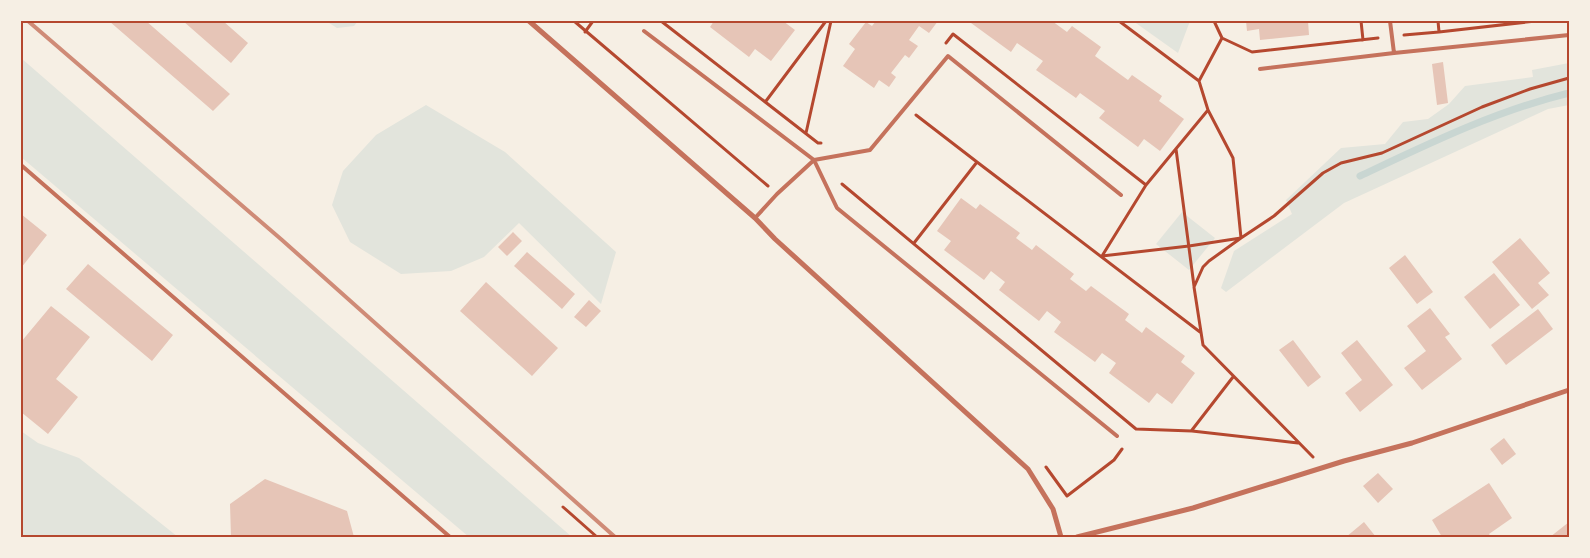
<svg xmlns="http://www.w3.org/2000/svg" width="1590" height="558" viewBox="0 0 1590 558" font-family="Raleway,sans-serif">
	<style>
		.green { fill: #e2e4dc }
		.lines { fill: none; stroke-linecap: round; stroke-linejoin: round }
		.stream { stroke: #c9d6d2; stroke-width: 7 }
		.building { fill: #e6c5b7 }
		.path { stroke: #b5482f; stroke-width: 3 }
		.service { stroke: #c5725c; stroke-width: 4 }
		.minor { stroke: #c5725c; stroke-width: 5 }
		.rail { stroke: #cf8b77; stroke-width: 4 }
		.neatline { fill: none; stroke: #b5482f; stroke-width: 2 }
	</style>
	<rect width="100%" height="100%" fill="#f6efe4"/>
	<path class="green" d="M326,21H358L354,26L337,28Z
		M1133,21H1190L1178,53Z
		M21,58L572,537H469L21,157Z
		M1569,63V105L1548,109L1344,203L1226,292L1221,288L1234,251L1292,214L1286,200L1341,148L1385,144L1403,122L1428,119L1449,104L1465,86L1533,77L1532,70Z
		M426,105L505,152L616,252L601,304L519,223L484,257L451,271L401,274L350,242L332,205L343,171L376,135Z
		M1182,212L1215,238L1189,270L1156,244Z
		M21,431L38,443L79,458L178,537H25L21,534Z"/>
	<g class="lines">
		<path class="stream" d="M1360,176C1428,144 1495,111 1569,93"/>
	</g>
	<path class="building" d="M109,21H146L230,94L213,111Z
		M183,21H223L248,43L231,63Z
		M714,21H783L795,30L771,61L755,49L749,57L710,27Z
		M876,21H938L929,33L919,26L909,40L918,46L909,58L905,55L891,73L896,77L889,87L879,80L874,88L843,66L855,49L849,44L866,22L872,26Z
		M972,21H1052L1067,32L1072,26L1101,47L1095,56L1128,80L1132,75L1162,96L1159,101L1184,119L1160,151L1144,139L1138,147L1099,118L1105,111L1080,93L1076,98L1036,70L1043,61L1017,43L1011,52L971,23Z
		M1246,21H1308L1309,35L1260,40L1259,29L1247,31Z
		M1443,62L1448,103L1437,105L1432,64Z
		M961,198L976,209L980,204L1020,233L1016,238L1032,250L1036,245L1074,274L1070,279L1086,291L1091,286L1129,314L1125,320L1142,333L1146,327L1185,356L1181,362L1195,373L1172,404L1157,393L1149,403L1109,373L1116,363L1102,353L1095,362L1054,332L1061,322L1047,311L1039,321L999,290L1005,282L991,271L984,280L944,250L951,241L937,231Z
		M21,214L47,235L21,268Z
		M513,232L522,241L507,256L498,247Z
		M1520,238L1550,273L1538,283L1549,295L1532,309L1492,262Z
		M527,252L575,294L562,309L514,266Z
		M1405,255L1433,292L1417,304L1389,268Z
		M88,264L173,335L152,361L66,289Z
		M1494,273L1520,305L1490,329L1464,297Z
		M486,282L558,348L532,376L460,311Z
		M589,300L601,311L586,327L574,317Z
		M51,306L90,337L56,379L78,397L48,434L21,412V342Z
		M1430,308L1450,334L1445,337L1462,359L1422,390L1404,368L1426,351L1407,326Z
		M1538,309L1553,329L1506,365L1491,345Z
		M1293,340L1321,377L1308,387L1279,350Z
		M1357,340L1393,385L1360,412L1345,393L1362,380L1341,353Z
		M1504,438L1516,454L1502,465L1490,449Z
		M1378,473L1393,489L1378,503L1363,486Z
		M265,479L347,511L354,537H231L230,504Z
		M1489,483L1512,518L1489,534L1491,537H1442L1432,520Z
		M1364,522L1376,537H1346Z
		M1569,522V537H1550Z"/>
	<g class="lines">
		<path class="path" d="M574,21L768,186
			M661,21L818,143H821
			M1119,21L1199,81
			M1214,21L1222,38
			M1361,21L1363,40
			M585,32L593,21
			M1439,32L1536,21
			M1404,35L1439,32L1438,21
			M946,43L953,34L1146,185L1208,110
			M766,101L826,21
			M916,115L977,162
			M806,133L831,21
			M1176,149L1194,286
			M842,184L1136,429L1192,431L1298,443
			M914,243L977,162L1200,332
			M1102,256L1189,246L1241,238L1274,216L1323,173L1341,163L1382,153L1482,107L1530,89L1569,78
			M1102,256L1146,185
			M1192,430L1233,377
			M1313,457L1203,345L1194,287L1203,267L1209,261L1241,238L1233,158L1208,110L1199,81L1222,38L1252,52L1378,38
			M1046,467L1067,496L1114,460L1122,449
			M563,507L597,537"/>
		<path class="service" d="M644,31L814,160L837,208L1117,436
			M1394,53L1569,35
			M1260,69L1394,53L1390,21
			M21,165L450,537
			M755,218L777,194L814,160L870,150L948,56L1121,195"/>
		<path class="minor" d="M529,21L755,218L775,239L1028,469L1053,509L1061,537
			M1077,537L1193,508L1344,461L1412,443L1569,390"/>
		<path class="rail" d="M28,21L282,240L615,537"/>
	</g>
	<rect width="1590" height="558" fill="none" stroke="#f6efe4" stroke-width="45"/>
	<rect x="22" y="22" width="1546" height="514" class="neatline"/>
</svg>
